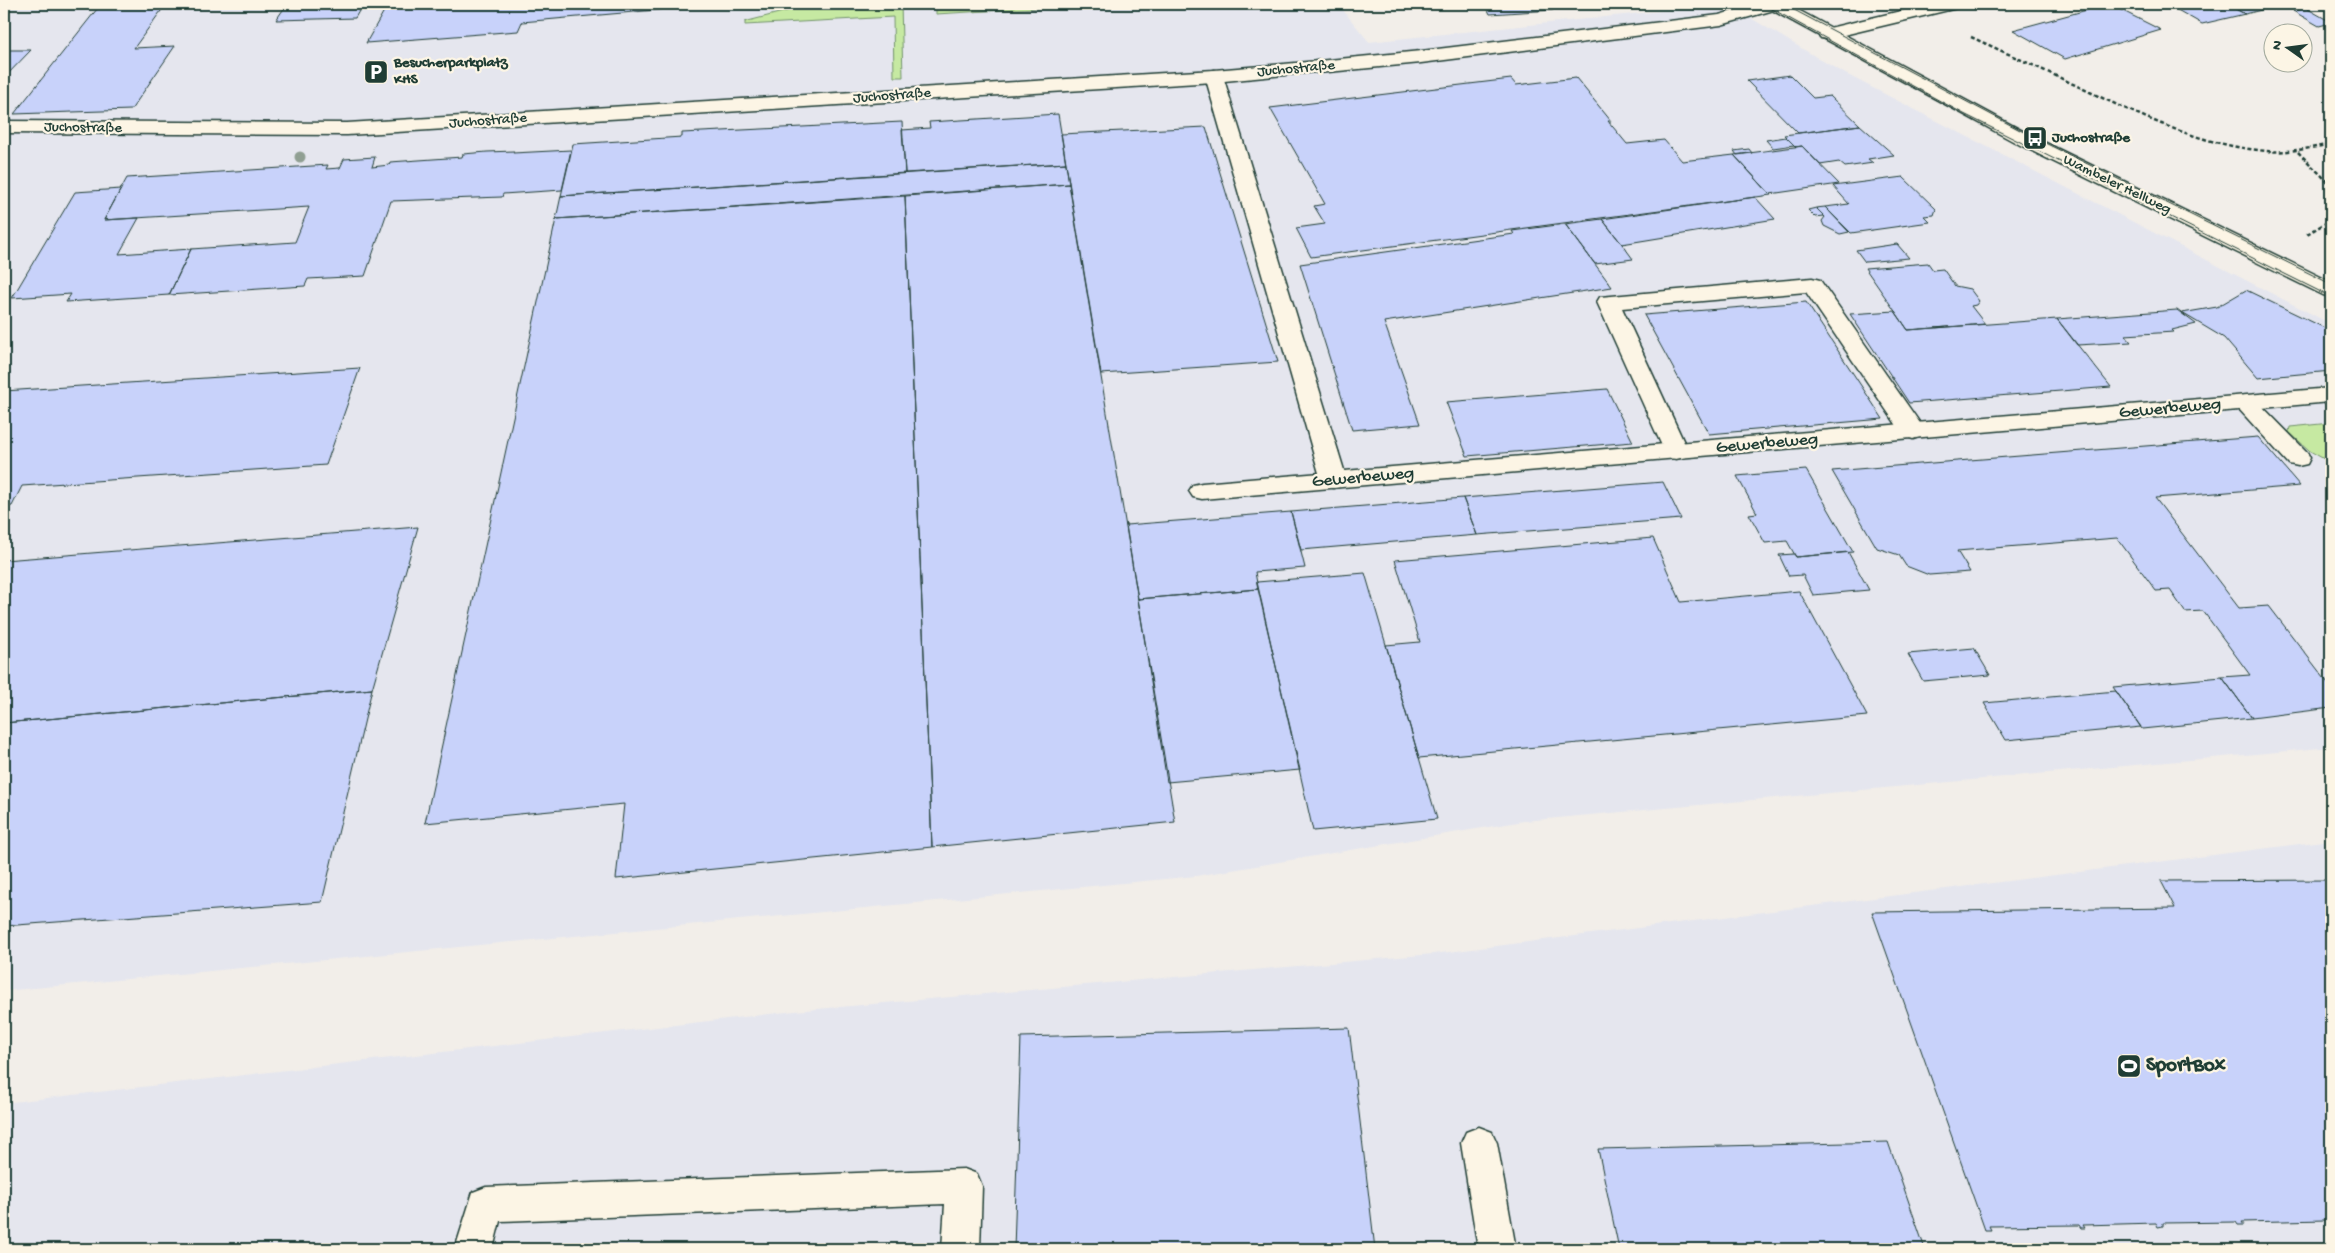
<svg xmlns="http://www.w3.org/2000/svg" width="2335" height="1253" viewBox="0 0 2335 1253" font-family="'Gochi Hand',sans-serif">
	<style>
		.built { fill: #e5e6ee }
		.green { fill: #c6e9a2; stroke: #72936b }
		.building { fill: #c8d2fa; stroke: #1f3d34 }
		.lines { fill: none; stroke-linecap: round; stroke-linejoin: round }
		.service-casing { stroke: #1f3d34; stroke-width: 3 }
		.minor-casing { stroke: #1f3d34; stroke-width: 3 }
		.secondary-casing { stroke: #1f3d34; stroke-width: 3 }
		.path { stroke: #1f3d34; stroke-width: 2.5; stroke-dasharray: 4 2.5; stroke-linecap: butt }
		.service { fill: #fcf5e5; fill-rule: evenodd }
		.minor { fill: #fcf5e5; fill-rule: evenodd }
		.secondary { fill: #fcf5e5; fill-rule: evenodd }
		.tram { stroke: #1f3d34; stroke-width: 1 }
		.tree { fill: #909f92 }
		.labels { text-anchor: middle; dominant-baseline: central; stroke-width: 4.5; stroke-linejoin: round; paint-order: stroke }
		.far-poi-label { font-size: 15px; font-weight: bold; fill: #1f3d34; stroke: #fcf5e5; text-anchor: start }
		.far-street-label { font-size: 15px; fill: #1f3d34; stroke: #fcf5e5 }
		.street-label { font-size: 18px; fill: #1f3d34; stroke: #fcf5e5 }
		.near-poi-label { font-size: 21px; font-weight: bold; fill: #1f3d34; stroke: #fcf5e5; text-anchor: start }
	</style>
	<rect width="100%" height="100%" fill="#f2eee9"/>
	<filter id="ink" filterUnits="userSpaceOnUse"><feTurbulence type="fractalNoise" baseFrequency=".02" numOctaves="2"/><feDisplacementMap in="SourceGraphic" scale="10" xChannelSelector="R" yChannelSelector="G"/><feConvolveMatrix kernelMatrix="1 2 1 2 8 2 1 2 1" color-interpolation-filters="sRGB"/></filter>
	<g filter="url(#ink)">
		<path class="built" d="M4,4H1338L1369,42L1727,4L1838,70L2331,324V747L1524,821L1196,876L4,991Z
			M2331,840V1249H4V1103L795,1011L1433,954Z"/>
		<path class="green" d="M814,4H901L903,77H894L893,17L745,25V22L748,21Z
			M936,4H1103L936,14Z
			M2331,423V463L2310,451L2289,432L2290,427Z"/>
		<path class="building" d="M101,4H166L134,48L175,46L131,110L14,114Z
			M287,4H363L355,18L276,20Z
			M388,4H723L522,22L518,31L366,43Z
			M1485,4H1549L1553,10L1490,14Z
			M2109,4L2161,30L2065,59L2013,30Z
			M2167,4H2226L2245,14L2202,24Z
			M2226,4H2286L2245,14Z
			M2306,8L2331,22V23L2319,26L2293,11Z
			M4,50H31L4,78Z
			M1790,75L1813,98L1830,96L1860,125L1798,133L1747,81Z
			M1576,78L1611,121H1608L1627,144L1664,140L1682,161L1734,155L1771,195L1311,257L1296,228L1325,224L1314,206L1325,204L1270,108L1511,79L1516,85Z
			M1058,114L1066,163L905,173L902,130L930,128L929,122Z
			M902,122L905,173L561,196L573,144L682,137V133Z
			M1860,125L1894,155L1868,159L1873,163L1845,167L1839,162L1820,165L1802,146L1796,147L1784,135Z
			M1206,127L1278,362L1101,374L1061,134Z
			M1786,137L1794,145L1773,148L1766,140Z
			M1802,146L1839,184L1770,194L1734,155Z
			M1749,149L1752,153L1737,155L1734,151Z
			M571,150L562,190L503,194L502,197L391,201L365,276L308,279L305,286L169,295L191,249L295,242L309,207L104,220L127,178L328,165L326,169L340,168L344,159L375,157L372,167L389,165L390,162L462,157L463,154L487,152L514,151L513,153Z
			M1066,163L1069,184L556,219L561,196Z
			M1903,177L1936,209L1934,215L1924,216L1930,222L1851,233L1825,207L1849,204L1833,186Z
			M1069,184L1175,822L932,847L905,196Z
			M121,189L104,220L139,218L119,254L191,249L169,295L66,302L71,294L12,298L75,192Z
			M905,196L932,847L616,879L624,804L425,823L556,219Z
			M1755,197L1775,219L1622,244L1602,219Z
			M1825,207L1849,232L1840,234L1824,226L1822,221L1825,217L1816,208Z
			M1816,208L1824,216L1815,217L1808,210Z
			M1602,219L1622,244L1633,259L1595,264L1565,224Z
			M1565,224L1612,287L1384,322L1420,424L1352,430L1300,264L1514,234L1512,231Z
			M1897,244L1909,258L1865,262L1856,250Z
			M1928,263L1933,270L1943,269L1955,286L1970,289L1979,301L1976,305L1971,306L1985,324L1908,330L1865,268Z
			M2246,290L2331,331V371L2258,378L2224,338L2182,313L2217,307Z
			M1806,302L1883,419L1709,434L1644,315Z
			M2177,310L2196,324L2172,330L2174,332L2125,335L2131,342L2077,345L2057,319Z
			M1895,311L1908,330L2057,319L2111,387L1909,403L1850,314Z
			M360,368L326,465L22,486L12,506L4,507V391Z
			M1607,389L1633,442L1467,456L1446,402Z
			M2258,437L2300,486L2155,498L2239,608L2269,606L2331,687V708L2252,718L2222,677L2250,675L2203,611L2185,612L2170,590L2156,591L2117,538L1957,551L1970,572L1929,575L1906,566L1899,555L1877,548L1832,471Z
			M1806,470L1853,552L1796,557L1787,541L1765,543L1749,514L1757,513L1737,476Z
			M1663,482L1681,519L1477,535L1463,498Z
			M1463,498L1477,535L1301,550L1291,512Z
			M1291,512L1305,568L1255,572L1258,589L1138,599L1126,525Z
			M418,527L372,689L4,723V560Z
			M1653,538L1681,602L1799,591L1867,716L1419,758L1386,645L1420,642L1395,560Z
			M1848,552L1869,590L1813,595L1803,575L1789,576L1779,555L1794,554L1796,557Z
			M1365,573L1437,819L1313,831L1257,582Z
			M1258,589L1300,770L1167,782L1138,599Z
			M1974,648L1990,675L1923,681L1908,654Z
			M2222,677L2252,718L2142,729L2113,687Z
			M372,689L322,902L4,926V723Z
			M2116,691L2141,727L2006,740L1984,703Z
			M2331,880V1227L2325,1220L2242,1222L2244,1225H2238L2236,1222L2163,1223V1226L2158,1227L2156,1223L2083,1225L2085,1228H2081L2079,1225L1989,1226L1991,1230H1985L1872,912L2175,908L2161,881Z
			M1349,1028L1375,1249H1014L1021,1037Z
			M1888,1142L1925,1249H1619L1598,1149Z"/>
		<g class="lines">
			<defs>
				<path id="service" d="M1757,4H1784L1781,8L1721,25L1421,63L1318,73L1311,71L1309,67L1311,63L1318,61L1421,51L1719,15Z
					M1214,70L1221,72L1223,76L1347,480L1343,486L1334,488L1325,486L1321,480L1205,76L1207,72Z
					M1812,278L1820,280L1922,426L1925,431L1922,436L1913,439L1904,436L1806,292L1622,308L1688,451L1685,457L1676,459L1667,457L1597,302L1600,297Z
					M2246,396L2254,398L2307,452L2310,458L2307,464L2298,466L2289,464L2238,408L2234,403L2238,398Z
					M1479,1127L1492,1132L1497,1143L1516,1249H1478L1461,1143L1466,1132Z
					M964,1169L977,1174L982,1186L980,1249H942L945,1204L500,1221L493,1249H455L473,1192L486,1187Z"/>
				<path id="minor" d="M1930,4H1960L1957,8L1827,39L1821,38L1818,34L1821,30Z
					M1318,61L1325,63L1327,67L1325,71L1214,82L347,135L4,133V121L347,123L1214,70Z
					M2331,388V402L1202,499L1193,497L1189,491L1193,485L1202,483Z"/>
				<path id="secondary" d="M1765,4H1787L2036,138L2331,282V297L2323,295L2022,146L1768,8Z"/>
			</defs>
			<use href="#service" class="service-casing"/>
			<use href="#minor" class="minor-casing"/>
			<use href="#secondary" class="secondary-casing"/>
			<path class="path" d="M1971,37C2011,55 2052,74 2092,93C2147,119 2205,146 2267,151C2289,153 2310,148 2331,144
				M2298,152L2331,185
				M2307,234L2331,220"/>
			<use href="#service" class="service"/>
			<use href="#minor" class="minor"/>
			<use href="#secondary" class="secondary"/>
			<path class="tram" d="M1763,4L1964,114L2331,297
				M1783,4L2035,138L2331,284"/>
		</g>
		<circle class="tree" cx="300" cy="157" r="5.5"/>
	</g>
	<defs>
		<symbol id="parking-square" viewBox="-11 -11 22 22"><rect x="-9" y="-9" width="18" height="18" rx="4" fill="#1f3d34" stroke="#fcf5e5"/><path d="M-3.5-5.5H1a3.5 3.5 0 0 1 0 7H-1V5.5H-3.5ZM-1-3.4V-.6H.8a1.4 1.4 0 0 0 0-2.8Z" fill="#fff"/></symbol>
		<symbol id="bus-square" viewBox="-11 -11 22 22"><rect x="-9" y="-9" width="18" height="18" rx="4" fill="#1f3d34" stroke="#fcf5e5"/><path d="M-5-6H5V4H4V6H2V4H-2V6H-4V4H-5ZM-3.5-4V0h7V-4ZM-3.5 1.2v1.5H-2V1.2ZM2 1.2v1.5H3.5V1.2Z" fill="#fff"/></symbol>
		<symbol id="stadium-square" viewBox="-11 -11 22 22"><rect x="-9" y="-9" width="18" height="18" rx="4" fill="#1f3d34" stroke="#fcf5e5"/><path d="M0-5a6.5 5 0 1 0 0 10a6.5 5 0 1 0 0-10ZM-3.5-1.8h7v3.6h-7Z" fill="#fff"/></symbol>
	</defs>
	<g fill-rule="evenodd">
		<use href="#parking-square" x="362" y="58" width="28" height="28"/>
		<use href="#bus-square" x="2021" y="124" width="28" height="28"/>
		<use href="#stadium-square" x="2115" y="1052" width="28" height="28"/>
	</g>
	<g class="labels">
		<g class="far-poi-label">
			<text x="394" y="63">Besucherparkplatz<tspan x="394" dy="17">KHS</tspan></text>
			<text x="2052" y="138">Juchostraße</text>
		</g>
		<g class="far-street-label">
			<text transform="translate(1296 69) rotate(-5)">Juchostraße</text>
			<text transform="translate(892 96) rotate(-4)">Juchostraße</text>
			<text transform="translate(488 121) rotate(-4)">Juchostraße</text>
			<text transform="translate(83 128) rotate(1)">Juchostraße</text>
			<text transform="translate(2117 185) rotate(26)">Wambeler Hellweg</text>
		</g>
		<g class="street-label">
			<text transform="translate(2170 409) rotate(-5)">Gewerbeweg</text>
			<text transform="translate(1767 444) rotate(-5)">Gewerbeweg</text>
			<text transform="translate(1363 478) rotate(-5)">Gewerbeweg</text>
		</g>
		<g class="near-poi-label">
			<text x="2146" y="1066">SportBox</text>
		</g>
	</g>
	<rect width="2335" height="1253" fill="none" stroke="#fcf5e5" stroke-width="20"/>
	<rect x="10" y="10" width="2315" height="1233" fill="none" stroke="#1f3d34" stroke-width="2" filter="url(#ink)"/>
	<g transform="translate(2288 48) rotate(284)"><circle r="24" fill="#fcf5e5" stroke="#a4ab9e"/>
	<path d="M0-4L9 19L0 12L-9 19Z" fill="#1f3d34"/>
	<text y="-8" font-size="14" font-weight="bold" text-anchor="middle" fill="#1f3d34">N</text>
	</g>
</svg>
